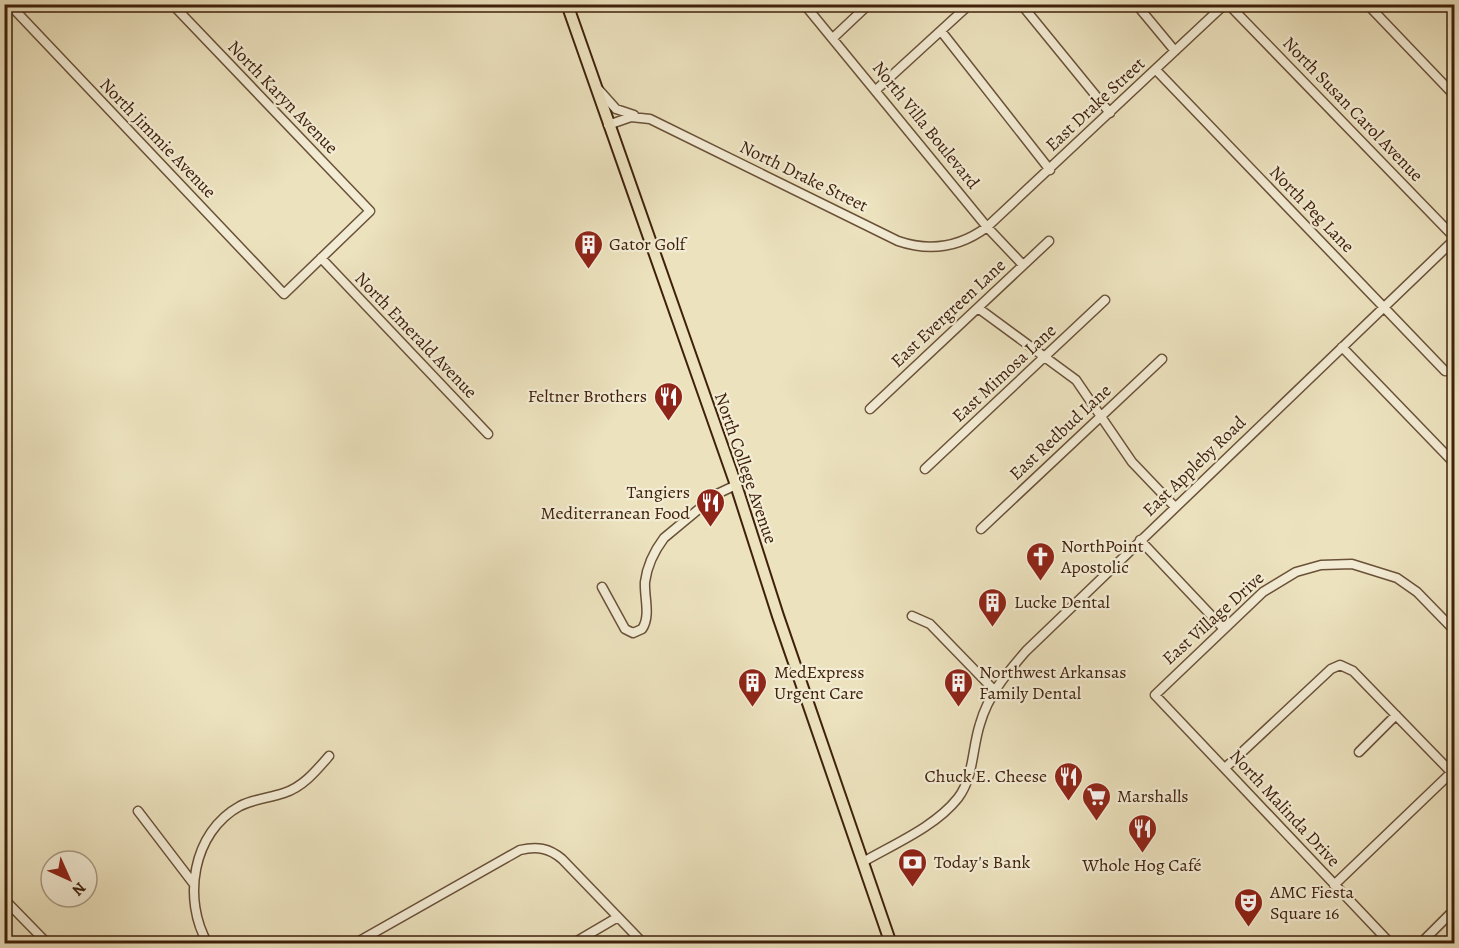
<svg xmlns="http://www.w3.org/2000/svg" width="1459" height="948" viewBox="0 0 1459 948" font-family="Alegreya,serif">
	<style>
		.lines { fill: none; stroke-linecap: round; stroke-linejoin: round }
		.minor-casing { stroke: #6a5138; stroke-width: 11 }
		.major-casing { stroke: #3f210b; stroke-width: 14 }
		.minor { stroke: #f3ecd5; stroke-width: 8 }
		.major { stroke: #ece2be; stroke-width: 10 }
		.labels { text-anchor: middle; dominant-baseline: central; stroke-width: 4.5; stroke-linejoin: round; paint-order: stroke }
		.street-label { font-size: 18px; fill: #3f210b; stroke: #f3ecd5 }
		.poi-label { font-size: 18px; fill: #3f210b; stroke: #f3ecd5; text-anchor: start }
	</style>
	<rect width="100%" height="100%" fill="#ece2be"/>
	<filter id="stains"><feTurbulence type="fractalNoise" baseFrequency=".00333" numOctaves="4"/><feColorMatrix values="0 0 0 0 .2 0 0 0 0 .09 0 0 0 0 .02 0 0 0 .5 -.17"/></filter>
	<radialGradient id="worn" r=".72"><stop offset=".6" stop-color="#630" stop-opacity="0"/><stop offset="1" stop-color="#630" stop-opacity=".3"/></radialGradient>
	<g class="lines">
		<defs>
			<path id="minor" d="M9,4L284,294L370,211L172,4
				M804,4L987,227L1023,265
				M1021,4L1110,113
				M1136,4L1175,51
				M1228,4L1454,237
				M1367,4L1454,95
				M941,31L1050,170
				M833,38L869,4
				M1156,70L1445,371
				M599,90L616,109L634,115
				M876,90L970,4
				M608,125L631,117L650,119L898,241C930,252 960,247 987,227L1225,4
				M321,258L488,434
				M978,308L1076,380L1132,462L1175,507
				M1342,347L1454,463
				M870,409L1049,241
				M925,469L1105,300
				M981,529L1162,359
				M1140,540L1224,629
				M602,587L625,629L633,633L642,629C651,616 644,597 645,582C647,566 655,550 664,538L717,494L736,485
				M912,616L930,624L994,690
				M1359,752L1396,715
				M1225,768L1331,669L1340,665L1353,671L1452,773
				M138,811L193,883
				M863,862C894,844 935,827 958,798C974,777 972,748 980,724C988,695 1007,673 1026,651L1454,240
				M1334,885L1454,770
				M4,899L48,944
				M208,944C182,900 192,832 240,806C254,799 269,798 284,793C303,787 316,771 329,756
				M354,944L520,850C537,846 549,848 562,859L644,944
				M572,944L618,917
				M1391,944L1155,695L1263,592L1296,572L1321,565L1352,564L1397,578L1417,592L1454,630
				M1420,944L1454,910"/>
			<path id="major" d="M567,4L736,485L778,616L891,944"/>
		</defs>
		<use href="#minor" class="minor-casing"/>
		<use href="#major" class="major-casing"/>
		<use href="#minor" class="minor"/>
		<use href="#major" class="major"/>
	</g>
	<defs>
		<symbol id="building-pin" viewBox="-11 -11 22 30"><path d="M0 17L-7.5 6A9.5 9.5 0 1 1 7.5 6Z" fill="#8f2418" stroke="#f3ecd5"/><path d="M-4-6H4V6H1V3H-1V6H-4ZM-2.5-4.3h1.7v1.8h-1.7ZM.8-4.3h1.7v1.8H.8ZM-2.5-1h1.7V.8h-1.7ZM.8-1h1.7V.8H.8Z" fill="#fff"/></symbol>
		<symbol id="restaurant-pin" viewBox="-11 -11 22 30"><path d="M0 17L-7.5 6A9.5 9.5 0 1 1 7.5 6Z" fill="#8f2418" stroke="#f3ecd5"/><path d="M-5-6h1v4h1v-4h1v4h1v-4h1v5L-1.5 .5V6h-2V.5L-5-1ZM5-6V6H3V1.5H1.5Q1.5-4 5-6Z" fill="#fff"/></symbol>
		<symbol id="church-pin" viewBox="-11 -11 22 30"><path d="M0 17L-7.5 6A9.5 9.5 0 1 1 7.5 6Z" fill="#8f2418" stroke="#f3ecd5"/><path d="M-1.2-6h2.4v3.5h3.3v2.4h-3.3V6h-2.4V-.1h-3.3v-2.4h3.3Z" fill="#fff"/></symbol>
		<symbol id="supermarket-pin" viewBox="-11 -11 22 30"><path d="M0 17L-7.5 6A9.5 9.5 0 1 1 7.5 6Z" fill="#8f2418" stroke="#f3ecd5"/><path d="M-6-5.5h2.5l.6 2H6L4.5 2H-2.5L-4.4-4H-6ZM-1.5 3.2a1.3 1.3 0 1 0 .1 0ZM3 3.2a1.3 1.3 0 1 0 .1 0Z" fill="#fff"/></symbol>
		<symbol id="bank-pin" viewBox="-11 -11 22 30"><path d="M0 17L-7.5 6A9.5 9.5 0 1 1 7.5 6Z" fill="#8f2418" stroke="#f3ecd5"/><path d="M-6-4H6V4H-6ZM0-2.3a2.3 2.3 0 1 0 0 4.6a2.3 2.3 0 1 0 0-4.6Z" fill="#fff"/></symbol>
		<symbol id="theatre-pin" viewBox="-11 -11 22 30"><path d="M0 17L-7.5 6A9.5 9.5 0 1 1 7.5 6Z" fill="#8f2418" stroke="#f3ecd5"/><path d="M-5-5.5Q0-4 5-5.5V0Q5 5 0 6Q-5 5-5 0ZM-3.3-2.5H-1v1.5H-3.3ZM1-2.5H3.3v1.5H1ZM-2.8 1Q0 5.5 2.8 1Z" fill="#fff"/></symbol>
	</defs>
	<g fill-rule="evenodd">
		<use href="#building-pin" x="572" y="228" width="33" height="45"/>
		<use href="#restaurant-pin" x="652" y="380" width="33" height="45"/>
		<use href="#restaurant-pin" x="694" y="486" width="33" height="45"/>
		<use href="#church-pin" x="1024" y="540" width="33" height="45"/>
		<use href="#building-pin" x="976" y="586" width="33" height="45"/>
		<use href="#building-pin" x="736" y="666" width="33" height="45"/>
		<use href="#building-pin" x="942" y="666" width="33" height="45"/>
		<use href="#restaurant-pin" x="1052" y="760" width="33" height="45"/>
		<use href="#supermarket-pin" x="1080" y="780" width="33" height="45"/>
		<use href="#restaurant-pin" x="1126" y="812" width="33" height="45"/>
		<use href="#bank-pin" x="896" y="846" width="33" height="45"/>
		<use href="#theatre-pin" x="1232" y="886" width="33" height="45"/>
	</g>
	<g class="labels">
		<g class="street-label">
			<text transform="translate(283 97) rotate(46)">North Karyn Avenue</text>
			<text transform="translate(1095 104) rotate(-43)">East Drake Street</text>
			<text transform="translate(1353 109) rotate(46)">North Susan Carol Avenue</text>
			<text transform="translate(926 125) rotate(51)">North Villa Boulevard</text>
			<text transform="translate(158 138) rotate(46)">North Jimmie Avenue</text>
			<text transform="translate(804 176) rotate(26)">North Drake Street</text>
			<text transform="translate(1312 209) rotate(46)">North Peg Lane</text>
			<text transform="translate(948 313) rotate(-43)">East Evergreen Lane</text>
			<text transform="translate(416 335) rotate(46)">North Emerald Avenue</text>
			<text transform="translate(1004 373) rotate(-43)">East Mimosa Lane</text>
			<text transform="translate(1060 432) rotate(-43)">East Redbud Lane</text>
			<text transform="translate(1194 466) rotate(-44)">East Appleby Road</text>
			<text transform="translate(746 468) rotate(71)">North College Avenue</text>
			<text transform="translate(1213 618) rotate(-42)">East Village Drive</text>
			<text transform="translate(1285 808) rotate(47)">North Malinda Drive</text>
		</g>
		<g class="poi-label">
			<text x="609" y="244">Gator Golf</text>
			<text x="647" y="396" text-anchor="end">Feltner Brothers</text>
			<text x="690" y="492" text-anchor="end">Tangiers<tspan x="690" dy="21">Mediterranean Food</tspan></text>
			<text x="1061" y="546">NorthPoint<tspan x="1061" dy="21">Apostolic</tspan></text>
			<text x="1014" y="602">Lucke Dental</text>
			<text x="774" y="672">MedExpress<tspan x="774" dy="21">Urgent Care</tspan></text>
			<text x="979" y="672">Northwest Arkansas<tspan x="979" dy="21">Family Dental</tspan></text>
			<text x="1047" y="776" text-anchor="end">Chuck E. Cheese</text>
			<text x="1117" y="796">Marshalls</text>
			<text x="934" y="862">Today's Bank</text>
			<text x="1142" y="865" text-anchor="middle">Whole Hog Café</text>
			<text x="1270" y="892">AMC Fiesta<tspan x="1270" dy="21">Square 16</tspan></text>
		</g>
	</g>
	<rect width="1459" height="948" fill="none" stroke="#ece2be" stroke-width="24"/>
	<rect x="6" y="6" width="1447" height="936" fill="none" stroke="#3f210b" stroke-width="3"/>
	<rect x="12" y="12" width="1435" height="924" fill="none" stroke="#3f210b" stroke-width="1.5"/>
	<g transform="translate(69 879) rotate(135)"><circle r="28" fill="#f3ecd5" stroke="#ab9b84" stroke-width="1.5"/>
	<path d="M0-4.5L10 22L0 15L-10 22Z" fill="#8f2418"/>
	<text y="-9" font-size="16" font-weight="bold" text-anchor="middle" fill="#3f210b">N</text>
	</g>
	<rect width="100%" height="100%" filter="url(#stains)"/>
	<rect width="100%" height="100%" fill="url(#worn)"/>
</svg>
